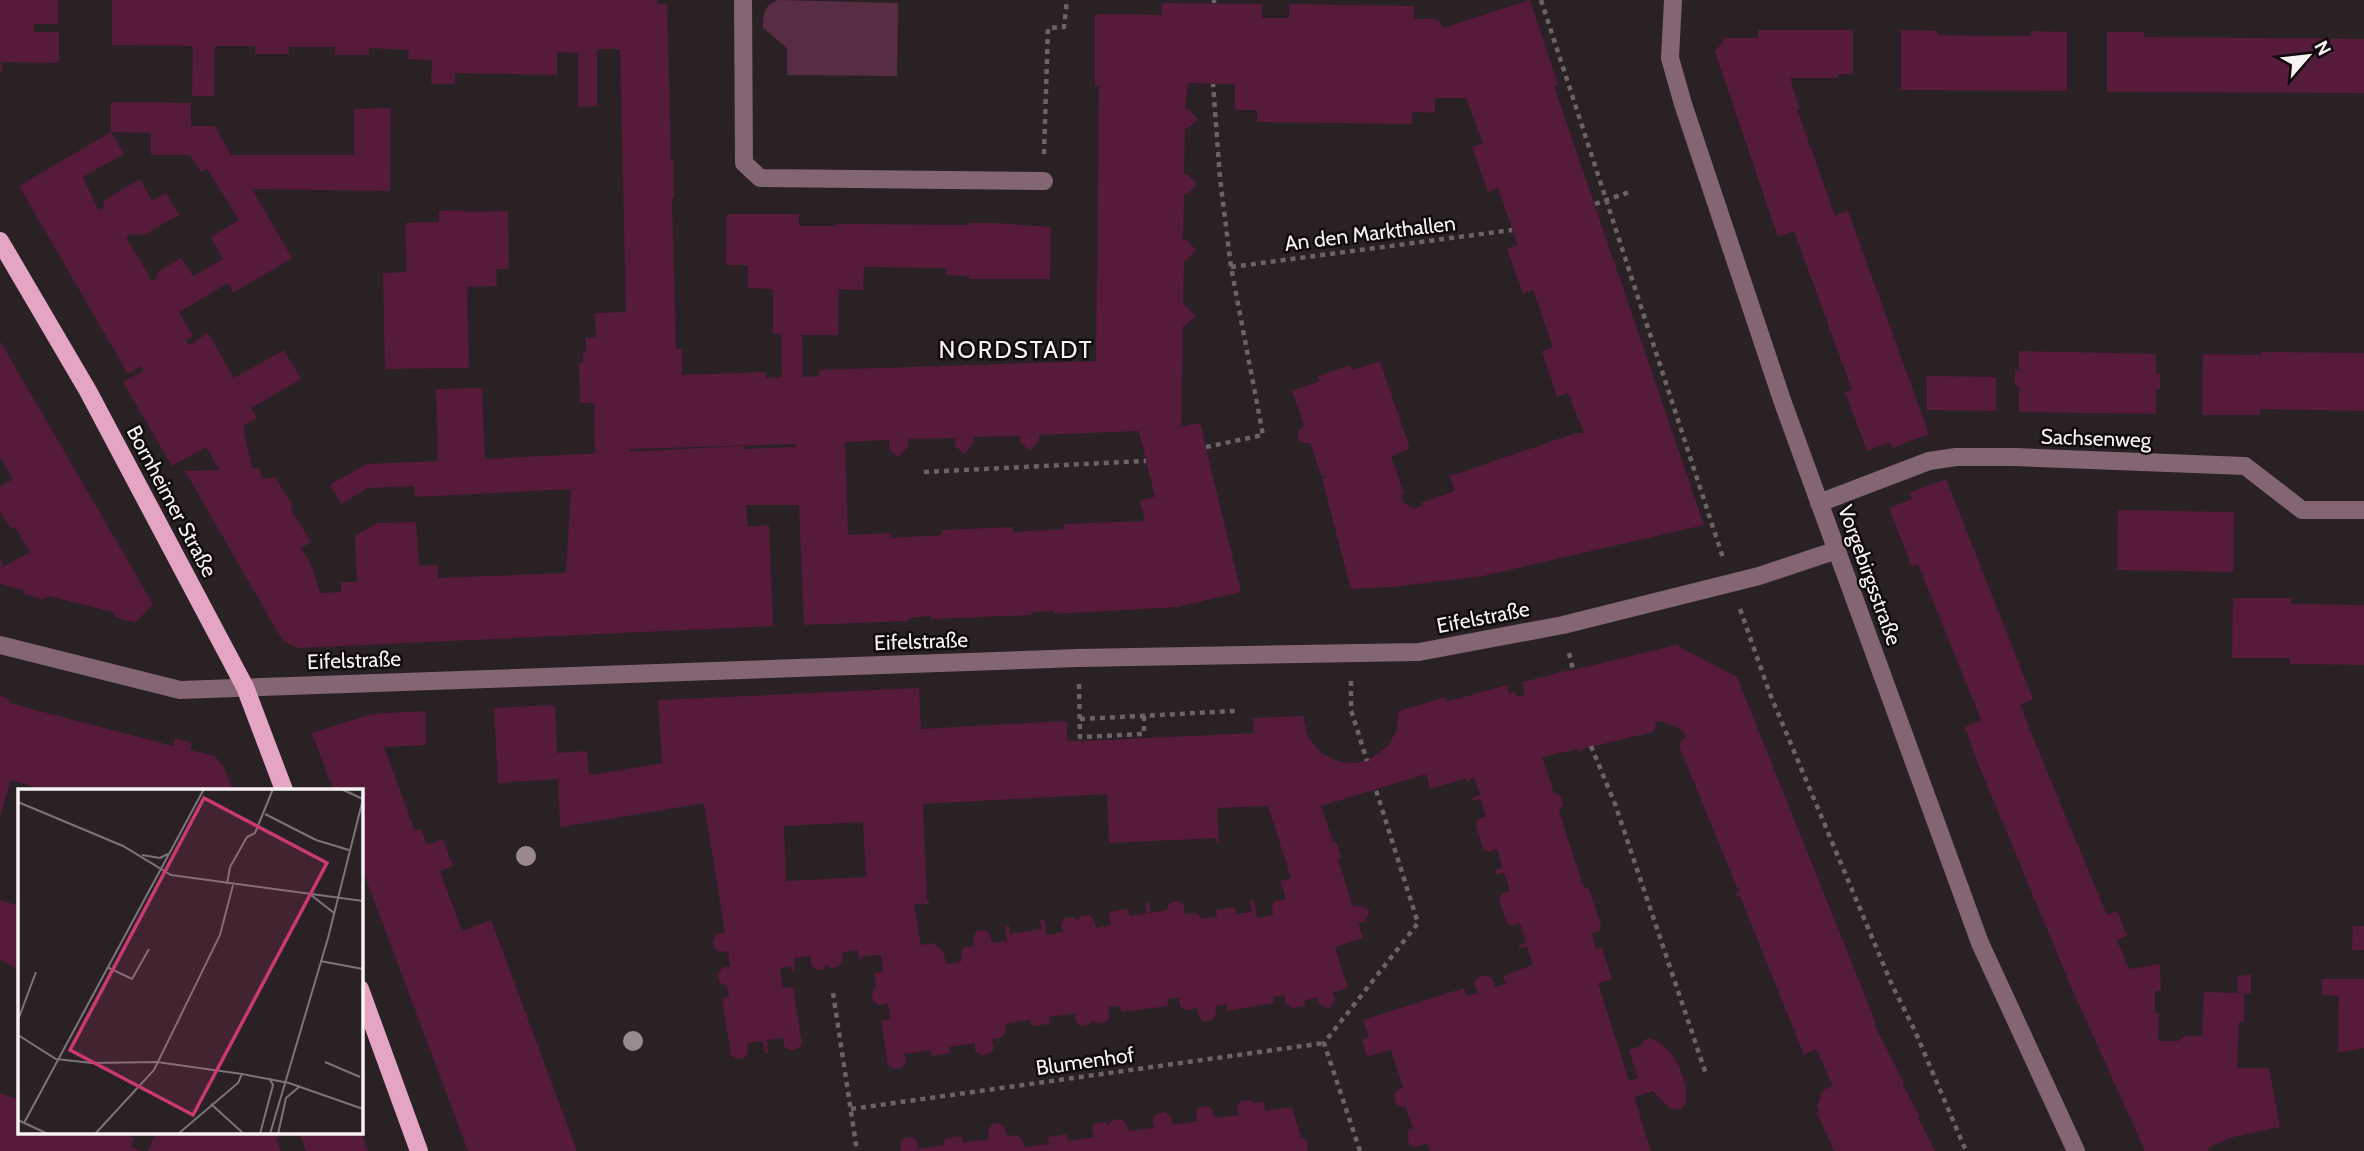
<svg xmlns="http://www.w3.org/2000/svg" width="2364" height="1151" viewBox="0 0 2364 1151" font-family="Cabin,sans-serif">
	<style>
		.green { fill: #582c43 }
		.building { fill: #561a3b; fill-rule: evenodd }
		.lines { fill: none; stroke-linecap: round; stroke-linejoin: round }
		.path { stroke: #6b6366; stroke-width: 4.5; stroke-dasharray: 5 5; stroke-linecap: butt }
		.minor { stroke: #836573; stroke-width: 18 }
		.major { stroke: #e3a5c2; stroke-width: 18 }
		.tree { fill: #998990 }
		.labels { text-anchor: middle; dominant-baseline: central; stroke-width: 5; stroke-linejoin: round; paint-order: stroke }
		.street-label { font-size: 21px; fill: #f8f2f4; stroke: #100c0e }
		.quarter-label { font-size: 24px; letter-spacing: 2px; fill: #f8f2f4; stroke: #100c0e }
		.inset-road { fill: none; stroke: #7c7578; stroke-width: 2 }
		.view { fill: #ca3972; fill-opacity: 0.15; stroke: #ca3972; stroke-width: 3.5 }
		.inset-edge { fill: none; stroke: #f8f2f4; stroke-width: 3.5 }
	</style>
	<rect width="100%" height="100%" fill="#2a2125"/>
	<path class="green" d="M778,0L898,3L897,76L787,75V48L763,28C763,14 764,5 778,0Z"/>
	<path class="building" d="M0,0H58V24H34V32H59V63L1,62L3,70L0,72Z
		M112,0H657V4H667L671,160H673L674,198H672L676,349H682V375L766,372V378L782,377L781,334H773V289L748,288V265H726L727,214H799V226H836V224L970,225V223H997L1051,227L1050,279H969V276L946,275V268L864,267L863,290L839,289L838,335H802L803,377L819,376V370L1096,361L1099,86H1095V14L1162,15V3L1262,4V18H1289V4L1414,6V19H1436L1440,22L1443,28L1530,0L1558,85L1554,86L1704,525L1483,576L1392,587L1351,589L1322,479L1327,477L1326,475L1322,477L1310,443H1303L1298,439V432L1304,425L1292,391L1320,381L1318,376L1350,365L1352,370L1380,361L1410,449L1391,456L1404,494L1401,495L1404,503L1415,509L1423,505L1421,503L1455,491L1450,476L1576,433H1584L1568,393L1557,397L1542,351L1553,347L1533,290L1523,294L1507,249L1518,245L1498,188L1488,192L1472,147L1483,143L1466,98H1435V113L1412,112V124L1257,122V110H1235V84L1188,83L1185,109H1188L1198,119L1188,128H1185L1184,175L1187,174L1197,184L1187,194H1184L1183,240H1187L1196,250L1187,260H1184L1183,306H1186L1195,316L1186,325H1183L1181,427L1200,423L1241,592L1177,607L1054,614V611L1032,612V615L931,619V616L908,618V621L804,625L799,505H746L748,527L769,525L773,626L298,648L284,641L277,631L185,471L219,470L206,447L172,466L123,382L143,371L141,366L128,374L19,186L111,132L124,154L83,177L98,210L104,207L103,201L140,179L152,201L166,193L179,215L144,235L131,234L126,237L152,281L157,278L158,272L181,258L193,276L223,259L211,237L239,220L207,169L201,172L190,155H151V133L111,132V102L191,103V126H215L231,155H354V109L391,108L390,191L252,189L292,258L233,293L228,283L179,312L193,336L186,340L189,345L208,333L234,378L284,350L301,379L251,408L257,418L243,426L252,468H259L262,479L275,477L293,506L290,508L311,542L301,548L310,562L320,593L341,592V582H357L355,536L377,523L416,522L419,566L438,565V578L566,573L571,489L415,497L414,486L368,488L341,504L330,485L366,464L438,461L436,389L482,388L485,459L744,446V449L796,447V444L630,449V452L595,453L594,403H580L579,363H583V353H586V338L596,337L595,313L626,312L620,49H597V106L578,107V53L557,52V75L455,73V84H431L432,60L408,59L409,50L369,48V55H335V47H289V54H255V46H215L214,96H192L193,46L112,45ZM1139,431L1155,497L1140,501L1145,521L1064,524L1065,529L1013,532V527L942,530V535L891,538V533L848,535L845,442L889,440V449L898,457L908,447V439L955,438V446L964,454L974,443L973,437L1020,436V442L1030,451L1039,440V435Z
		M1758,30H1853V74H1838V78H1790L1800,109H1797L1835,216L1848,211L1929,434L1892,448L1890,442L1867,451L1845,392L1852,390L1794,231L1778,237L1715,52L1725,38H1758Z
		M1901,30L1938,31V35L1994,36H2031V31L2067,32V91L1901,90Z
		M2107,32H2144V37L2364,39V93L2107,92Z
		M465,210V212L508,211L509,269H496L497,286L467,287L469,368L385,369L383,273L407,272L405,223L439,222V211Z
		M0,341L153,604L135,623L115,617L113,612L49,596L43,599L24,594L23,590L0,584V558L3,567L30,552L15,527L11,529L0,511V487L13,479L0,457Z
		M2019,351L2156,354V374H2160V389H2156V414L2019,412V386H2015V370L2019,371Z
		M2261,352L2364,353V411L2260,409V415H2202L2203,354L2261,355Z
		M1927,376L1996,377V411L1927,410Z
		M1946,479L2033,699L2020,705L2041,757L2107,915L2117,911L2127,936L2117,940L2129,969L2160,964L2161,991H2155V1013H2159L2158,1041H2178L2184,1036H2202L2204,992L2238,993L2237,976L2251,974V994L2244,993V1022H2239L2237,1068H2269L2280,1127L2233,1137L2208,1148L2209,1151H2145L2072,989L1977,761L1965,727L1981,720L1918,564L1912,567L1889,508L1912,499L1909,493Z
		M2118,510L2234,512L2233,572L2117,570Z
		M2233,598H2291V604L2364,605V665L2290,664V658H2232Z
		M1676,645L1737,677L1857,976L1876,1023L1874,1024L1904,1083H1902L1920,1117L1918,1118L1935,1151H1834L1817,1113L1819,1112L1817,1106L1823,1090L1833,1086L1816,1049L1804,1055L1740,896L1737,897L1736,893L1739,892L1679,746L1682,740L1686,738L1683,731L1662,721L1655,722L1656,727L1653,732L1582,749V751L1579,752L1578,749L1542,757L1554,793L1560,795L1563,804L1559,810L1571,849L1583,886L1589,889L1601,925L1599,931L1591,933L1596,949L1602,948L1612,979L1598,983L1629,1081L1638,1078L1629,1050L1641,1046L1644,1040L1649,1038L1659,1042L1671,1053L1679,1066L1686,1086V1103L1680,1110L1669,1108L1653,1091L1634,1097L1651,1151H1430L1427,1143L1415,1147L1409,1144L1407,1135L1409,1130L1413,1129L1405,1106L1402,1107L1396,1104L1394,1096L1397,1090L1403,1088L1391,1049L1367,1057L1362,1040L1369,1037L1363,1020L1464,988L1467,996L1478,993L1474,984L1477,978L1486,975L1492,978L1495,987L1506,984L1503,976L1533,965L1527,946L1519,949V945L1526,943L1520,923L1512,926L1507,923L1503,912L1499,900L1502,894L1510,891L1504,873L1496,875L1495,873V870L1503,868L1497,849L1489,852L1483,849L1476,825L1478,819L1486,817L1481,799L1473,801L1472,798L1480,795L1474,778L1466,781V778L1430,789L1426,774L1321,806L1333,842L1336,841L1341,858L1338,859L1353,907L1360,905L1370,911L1365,922L1358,923L1363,938L1335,947L1348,988L1333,992L1335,999L1329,1009L1319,1004L1317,997L1304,1001L1305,1006L1292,1008L1286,1004L1285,995L1273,997L1274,1003L1227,1011V1004L1215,1006L1216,1015L1212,1020L1204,1022L1199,1017L1197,1008L1186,1010L1180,1006L1179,997L1167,999L1169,1006L1121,1012L1120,1006L1108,1007L1110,1017L1106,1022L1097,1023L1093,1020L1090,1024L1081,1026L1076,1021L1075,1013L1049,1017V1024L1031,1026V1020L1005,1024L1006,1032L1001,1038L992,1039L994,1049L989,1054L981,1055L975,1051V1043L949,1047L950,1053L931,1056L930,1050L904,1054L906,1062L901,1068L894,1069L888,1065L881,1021L890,1019L888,1003L879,1005L873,1001L872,993L876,987L874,973L883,972L881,955L862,956V959H859L858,950L842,952L843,961L838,967L831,968L826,965L824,969L816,970L811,965L810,956L794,958L795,971H792L791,966L780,968L783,988L793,987L802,1044L797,1049L789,1050L784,1046L783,1038L767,1040L768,1053H765L763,1041L747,1043L748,1052L744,1058L736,1059L731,1055L722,998L729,997L727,986L719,982L718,974L722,968L730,966L728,951L720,952L714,948L713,940L717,934L725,933L704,803L560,827L558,779L498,783L494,708L555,705L557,753L587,751L589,775L597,774L662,763L658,700L919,688L921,729L1064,721L1067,722V741L1107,740L1254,733L1253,718L1303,716L1308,737L1321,753L1339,762L1358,763L1373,757L1389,745L1396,731L1399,711L1445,697L1446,702L1507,685L1509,694L1515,692L1516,697L1525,695L1522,682L1559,673L1563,669V672L1573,670ZM1107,794L1109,841L1111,843L1216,838L1217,843H1219L1217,808L1268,806L1291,878L1280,881L1286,899L1275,901L1272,906L1273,915L1257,918L1254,900L1250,901L1252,912L1236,914L1235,907L1216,910L1217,917L1201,919V917L1196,913L1185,914L1184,905L1178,901L1170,903L1166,910L1150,913L1149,902L1145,903L1147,913L1129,916L1128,909L1109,912L1111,925L1096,928L1094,919L1089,915L1081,916L1077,921L1073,917L1065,918L1061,924L1063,932L1047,935L1044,919L1040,920L1042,929L1010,934L1009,925L1005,926L1007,941L992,943L990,934L985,930L977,931L973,937L975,946L964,947L961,952L962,961L946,964L944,952L933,943L921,945L914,904H929V901H927L923,804ZM863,822L866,877L786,881L784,826Z
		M0,696L10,699L9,703L173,746L175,738L192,743L190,750L215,756L224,768L233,790H33L32,786L11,780L0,816Z
		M425,711L426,745L384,747L415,831L421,829L427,845L443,839L453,866L440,871L462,931L491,920L577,1151H468L360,863V790H333L312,733L372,714Z
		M19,898V970L0,959V900L16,905Z
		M2353,926H2364V950H2352Z
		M2322,979H2364V1048L2338,1053L2339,996L2322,995Z
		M19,1089V1132H117L134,1138L131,1147L141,1151H0V1093L15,1099Z
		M1249,1100L1255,1103L1264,1102L1265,1111L1292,1107L1301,1138L1307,1140L1308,1151H901L900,1144L904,1138L912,1137L917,1141L919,1149L945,1145L944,1139L962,1136L963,1143L989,1139L988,1130L992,1124L999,1123L1005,1128L1007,1136L1017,1135L1022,1139L1024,1147L1049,1144L1048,1137L1066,1134L1068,1141L1094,1137L1092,1128L1096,1123L1105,1122L1109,1125L1112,1120L1121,1119L1126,1123L1128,1131L1154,1128L1152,1120L1156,1114L1165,1112L1171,1116L1172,1125L1197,1121L1196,1112L1199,1107L1207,1106L1213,1110L1215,1118L1239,1115L1237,1105L1241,1101Z
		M156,1132H237L238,1134L243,1132H292L276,1138L281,1151H148Z
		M299,1132H361L368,1151H306Z"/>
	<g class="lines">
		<path class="path" d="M1541,0L1723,558
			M1214,3V0
			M1044,154L1048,28L1064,27L1067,0
			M1595,204L1632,191
			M1231,267L1512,230
			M1206,447L1263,435L1231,267L1220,178L1213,84
			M924,472L1146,461
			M1740,609L1770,694L1892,985L1915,1031L1966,1151
			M1569,653L1573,670
			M1351,681V710L1367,761
			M1079,684L1080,737L1144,734V716
			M1080,719L1236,711
			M1591,746L1615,804L1706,1074
			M833,993L857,1151
			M851,1109L1324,1043
			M1360,1151L1324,1043L1418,923L1376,790"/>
		<path class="minor" d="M743,0L744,163L760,178L1044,181
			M1673,0L1670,58L1683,104L1783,403L1980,943L2076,1151
			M1819,503L1929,461L1956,457H2015L2245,466L2302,510H2364
			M0,645L180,690L1078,658L1419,652L1563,625L1759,576L1837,550"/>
		<path class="major" d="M0,241L88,391L245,687L284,790
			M360,989L419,1151"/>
	</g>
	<g class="tree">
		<circle cx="526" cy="856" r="10"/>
		<circle cx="633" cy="1041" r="10"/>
	</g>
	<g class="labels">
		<g class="street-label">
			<text transform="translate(1370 233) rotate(-7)">An den Markthallen</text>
			<text transform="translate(2096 438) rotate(2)">Sachsenweg</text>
			<text transform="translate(172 501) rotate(62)">Bornheimer Straße</text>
			<text transform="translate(1870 575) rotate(70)">Vorgebirgsstraße</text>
			<text transform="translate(1483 617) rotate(-11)">Eifelstraße</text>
			<text transform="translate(921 641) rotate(-2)">Eifelstraße</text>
			<text transform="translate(354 660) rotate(-2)">Eifelstraße</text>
			<text transform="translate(1085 1061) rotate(-8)">Blumenhof</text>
		</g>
		<g class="quarter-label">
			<text x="1016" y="349">NORDSTADT</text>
		</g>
	</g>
	<g transform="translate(18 789)">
		<rect width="345" height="345" fill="#2a2125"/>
		<path class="inset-road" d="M323,0L345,10M0,13L105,57L153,86L345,112M247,25L298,51L331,61M124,66L142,69L150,65M209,95L212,78L229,48L237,44L255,0M293,106L316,124M302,172L345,180M89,178L114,190L131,160M0,231L18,183M0,246L38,270L74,274L139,273L224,285L271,294L345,320M307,273L342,288M193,315L226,345M0,331L30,345M6,334L186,0M77,345L136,281L202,146L215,96M160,345L220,294L224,285M242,345L255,296L251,289M252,345L310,149L345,10M260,345L268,309L281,298"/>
		<path class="view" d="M186,9L309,74L175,326L52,261Z"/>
		<rect width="345" height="345" class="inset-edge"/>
	</g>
	<g transform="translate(2308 56) rotate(62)" stroke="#100c0e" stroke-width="5" paint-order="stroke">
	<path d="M0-5L12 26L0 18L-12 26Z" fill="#f8f2f4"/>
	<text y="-10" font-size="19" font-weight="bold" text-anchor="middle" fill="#f8f2f4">N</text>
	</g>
</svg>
